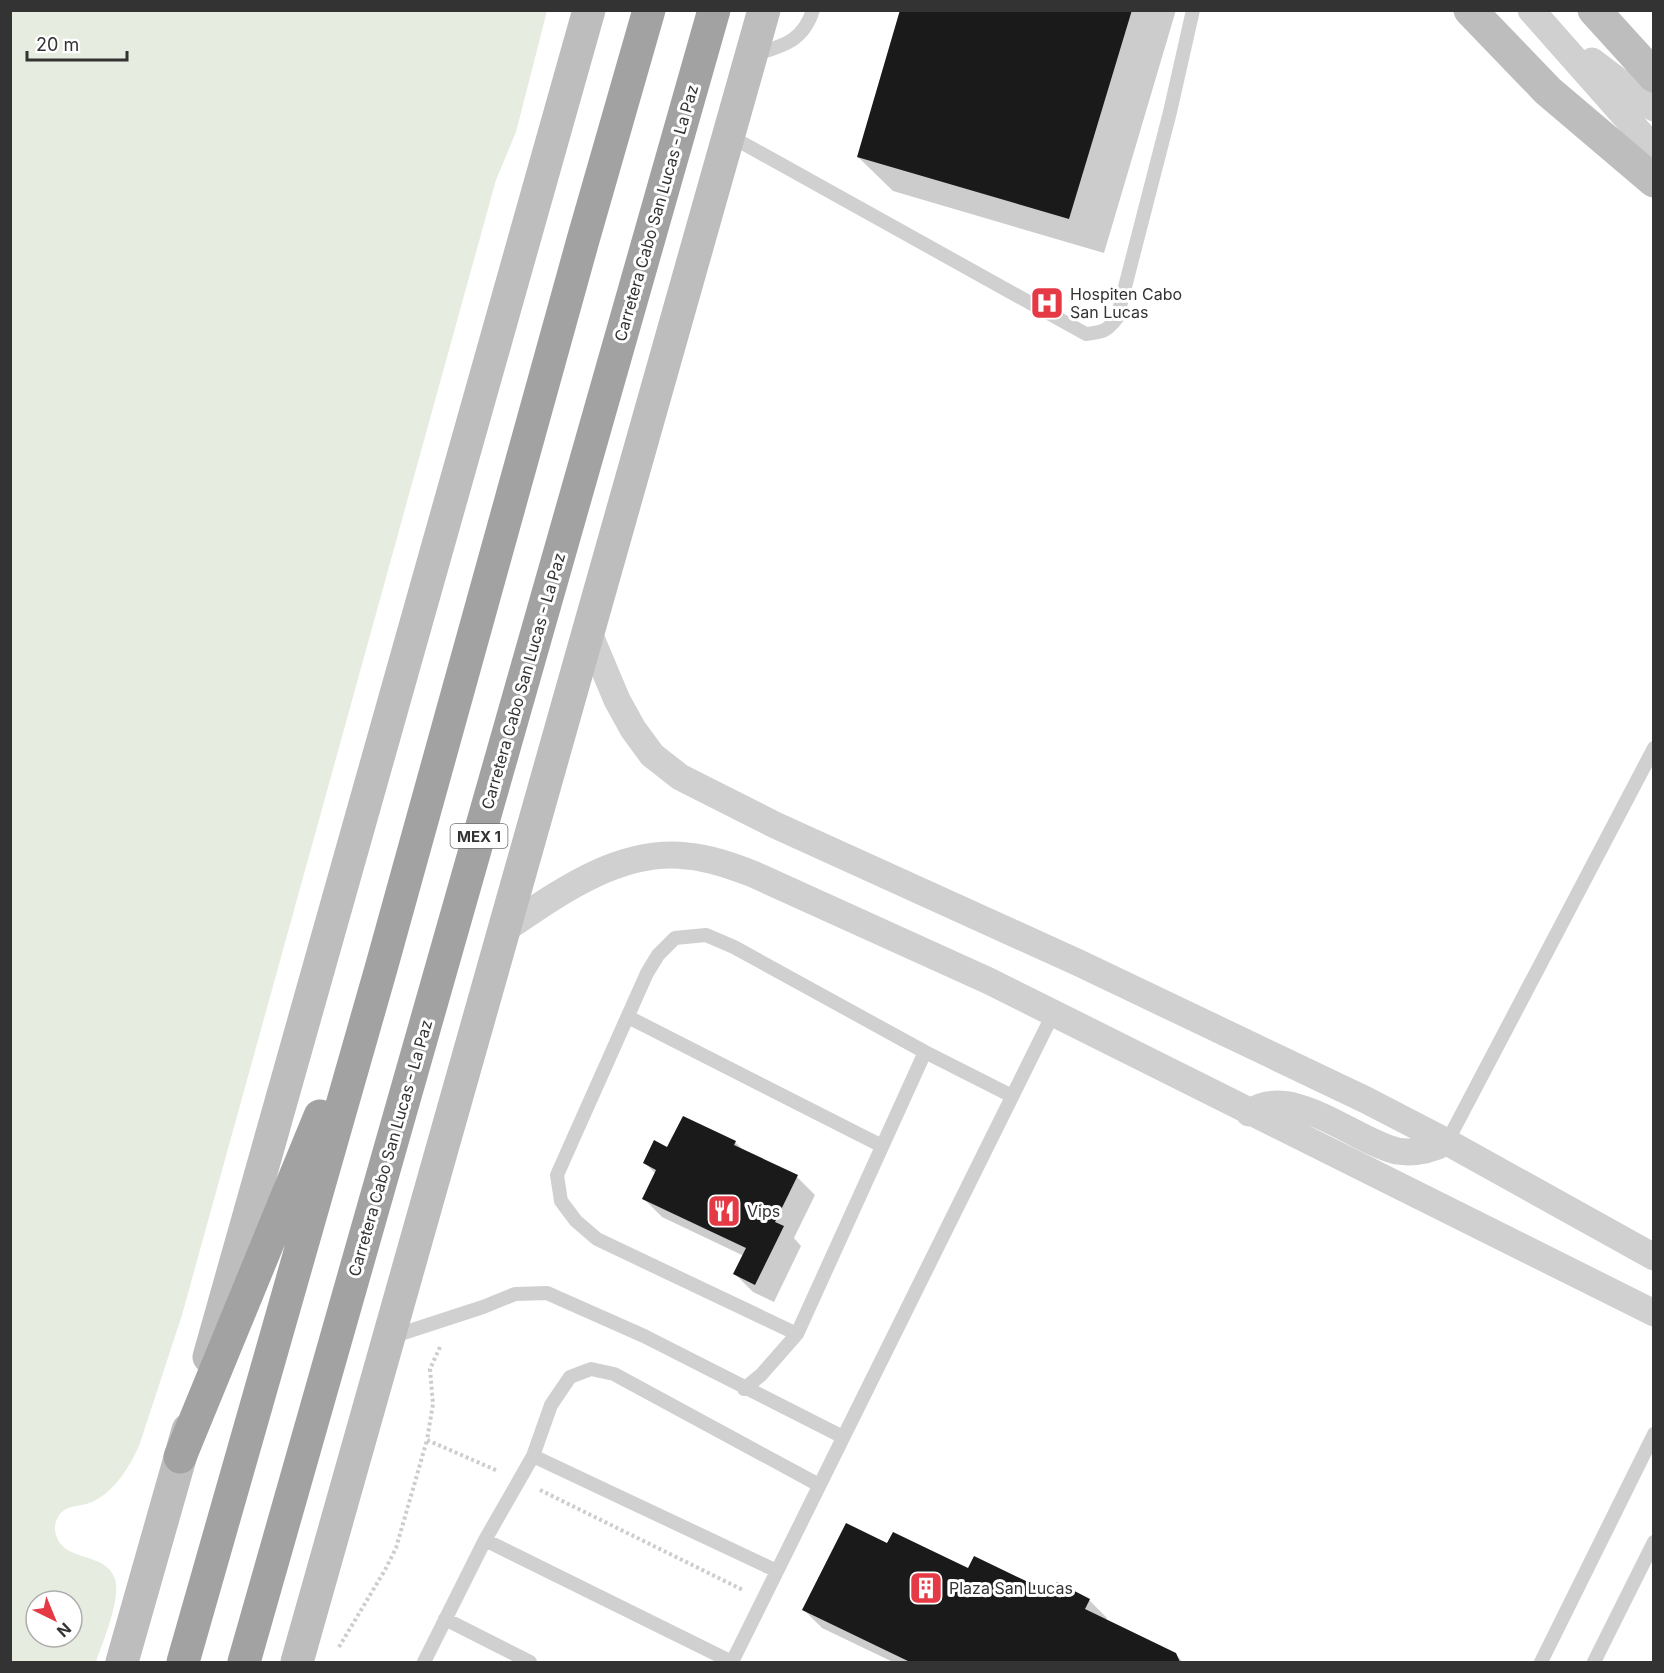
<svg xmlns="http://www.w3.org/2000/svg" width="1664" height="1673" viewBox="0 0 1664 1673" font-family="Inter,sans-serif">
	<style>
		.green { fill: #e6ecdf; fill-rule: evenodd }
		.shadow { fill: #0003 }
		.building { fill: #1a1a1a }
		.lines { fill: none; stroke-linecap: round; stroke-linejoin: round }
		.path { stroke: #cdcdcd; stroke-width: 4; stroke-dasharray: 3 3; stroke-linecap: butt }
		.service { stroke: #d0d0d0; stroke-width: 14 }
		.minor { stroke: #d0d0d0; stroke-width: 27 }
		.secondary { stroke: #bdbdbd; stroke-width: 33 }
		.trunk { stroke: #a2a2a2; stroke-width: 33 }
		.labels { text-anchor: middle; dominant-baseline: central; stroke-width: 6; stroke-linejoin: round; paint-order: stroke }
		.shield { fill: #fff; stroke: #707070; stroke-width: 1.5 }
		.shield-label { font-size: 15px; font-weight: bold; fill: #333 }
		.street-label { font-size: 16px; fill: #333; stroke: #fff }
		.poi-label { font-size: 16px; fill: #333; stroke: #fff; text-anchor: start }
	</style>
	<rect width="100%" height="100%" fill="#fff"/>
	<path class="green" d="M11,10L547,11L516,132L496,180L182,1315L139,1446C129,1467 116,1490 94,1501C81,1508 66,1503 58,1517C55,1522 54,1529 56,1535C64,1563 106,1551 115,1579C121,1600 103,1641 96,1662H11ZM36,1601H72V1637H36Z"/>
	<path class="shadow" d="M902,10H1176L1104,253L893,191L858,157Z
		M735,1142L745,1152L797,1177L815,1195L794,1238L801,1246L774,1302L753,1292L735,1274L744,1256L662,1217L644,1199L656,1174L645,1163L668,1149Z
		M888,1545L1052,1595L1089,1600L1107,1618L1106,1621L1175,1654L1183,1662H893L822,1628L804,1610Z"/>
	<path class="building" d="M900,10H1132L1069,219L857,157Z
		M683,1116L736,1141L734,1145L798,1175L775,1222L784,1226L755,1285L733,1274L746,1248L642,1199L656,1170L643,1163L654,1140L667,1147Z
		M846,1523L887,1543L893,1532L968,1568L974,1556L1051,1593L1057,1582L1090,1599L1085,1609L1176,1653L1180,1662H910L802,1610Z"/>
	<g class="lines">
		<path class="path" d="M440,1347L430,1369L433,1404L427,1440L498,1471
			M540,1490L743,1590
			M339,1647L385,1570L396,1548L427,1440"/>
		<path class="service" d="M753,55C782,46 803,42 813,10
			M730,136L1086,334C1103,332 1106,332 1117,318L1170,112L1193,10
			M628,1017L882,1146
			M1447,1142L1654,748
			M797,1334L597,1239L576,1221L561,1201L557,1175L647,973L658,955L675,938L706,935L734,947L925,1052
			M391,1337L483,1307L515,1294L547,1293L644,1336L843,1437
			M744,1389L761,1375L797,1334L925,1052L1012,1096
			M533,1456L777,1571
			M485,1540L732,1662
			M445,1619L530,1662
			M424,1662L485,1540L533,1456L551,1405L570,1377L591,1369L614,1374L819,1485
			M732,1662L1053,1014
			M1541,1662L1654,1434
			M1594,1662L1654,1542"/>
		<path class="minor" d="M1531,10L1654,149
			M1592,61L1654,108
			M588,631L617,700L633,729L652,755L680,777L775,825L1079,963L1366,1100L1447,1142L1654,1257
			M504,930C557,894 619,848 687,856C710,858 732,866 753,874L989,981L1654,1313
			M1249,1113C1291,1082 1354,1141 1397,1151C1415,1154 1431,1150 1447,1142"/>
		<path class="secondary" d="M1470,10L1548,91L1654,181
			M1594,10L1654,76
			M209,1357L589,10
			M122,1662L188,1430
			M297,1662L764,10"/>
		<path class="trunk" d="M180,1457L320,1116
			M183,1662L382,965L583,240L649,10
			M244,1662L714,10"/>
	</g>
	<defs>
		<symbol id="hospital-square" viewBox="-11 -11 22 22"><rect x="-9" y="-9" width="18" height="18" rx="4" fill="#e63946" stroke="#fff"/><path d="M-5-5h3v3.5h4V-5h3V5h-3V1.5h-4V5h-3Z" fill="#fff"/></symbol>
		<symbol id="restaurant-square" viewBox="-11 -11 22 22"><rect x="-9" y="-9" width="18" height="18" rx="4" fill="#e63946" stroke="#fff"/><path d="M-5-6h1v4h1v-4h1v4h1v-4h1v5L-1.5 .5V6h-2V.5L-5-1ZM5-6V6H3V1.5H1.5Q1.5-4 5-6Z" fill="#fff"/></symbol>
		<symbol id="building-square" viewBox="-11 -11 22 22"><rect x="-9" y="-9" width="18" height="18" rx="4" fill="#e63946" stroke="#fff"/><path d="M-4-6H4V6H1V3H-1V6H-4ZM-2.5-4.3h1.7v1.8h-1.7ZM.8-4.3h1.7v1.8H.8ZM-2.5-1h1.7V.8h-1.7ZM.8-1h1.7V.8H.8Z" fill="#fff"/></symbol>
	</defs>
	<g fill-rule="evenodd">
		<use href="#hospital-square" x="1028" y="284" width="38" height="38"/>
		<use href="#restaurant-square" x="705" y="1192" width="38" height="38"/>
		<use href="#building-square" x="907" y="1569" width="38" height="38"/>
	</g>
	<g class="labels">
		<rect class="shield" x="450.5" y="824" width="57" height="24" rx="4.5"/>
		<g class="shield-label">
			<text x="479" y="836">MEX 1</text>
		</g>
		<g class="street-label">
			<text transform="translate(656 213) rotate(-74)">Carretera Cabo San Lucas - La Paz</text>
			<text transform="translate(523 681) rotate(-74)">Carretera Cabo San Lucas - La Paz</text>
			<text transform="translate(390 1148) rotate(-74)">Carretera Cabo San Lucas - La Paz</text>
		</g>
		<g class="poi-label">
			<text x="1070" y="294">Hospiten Cabo<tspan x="1070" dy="18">San Lucas</tspan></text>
			<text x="747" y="1211">Vips</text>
			<text x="949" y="1588">Plaza San Lucas</text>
		</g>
	</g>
	<rect width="1664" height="1673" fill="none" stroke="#333333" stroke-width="24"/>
	<g transform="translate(54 1619) rotate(137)"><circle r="28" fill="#ffffff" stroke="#adadad" stroke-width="1.5"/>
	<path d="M0-4.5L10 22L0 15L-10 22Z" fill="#e63946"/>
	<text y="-9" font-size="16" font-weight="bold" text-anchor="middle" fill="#333333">N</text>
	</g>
	<path d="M27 51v9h100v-9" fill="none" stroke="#333333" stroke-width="3"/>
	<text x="36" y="51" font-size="18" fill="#333333" stroke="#ffffff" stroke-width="4.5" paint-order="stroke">20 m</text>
</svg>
